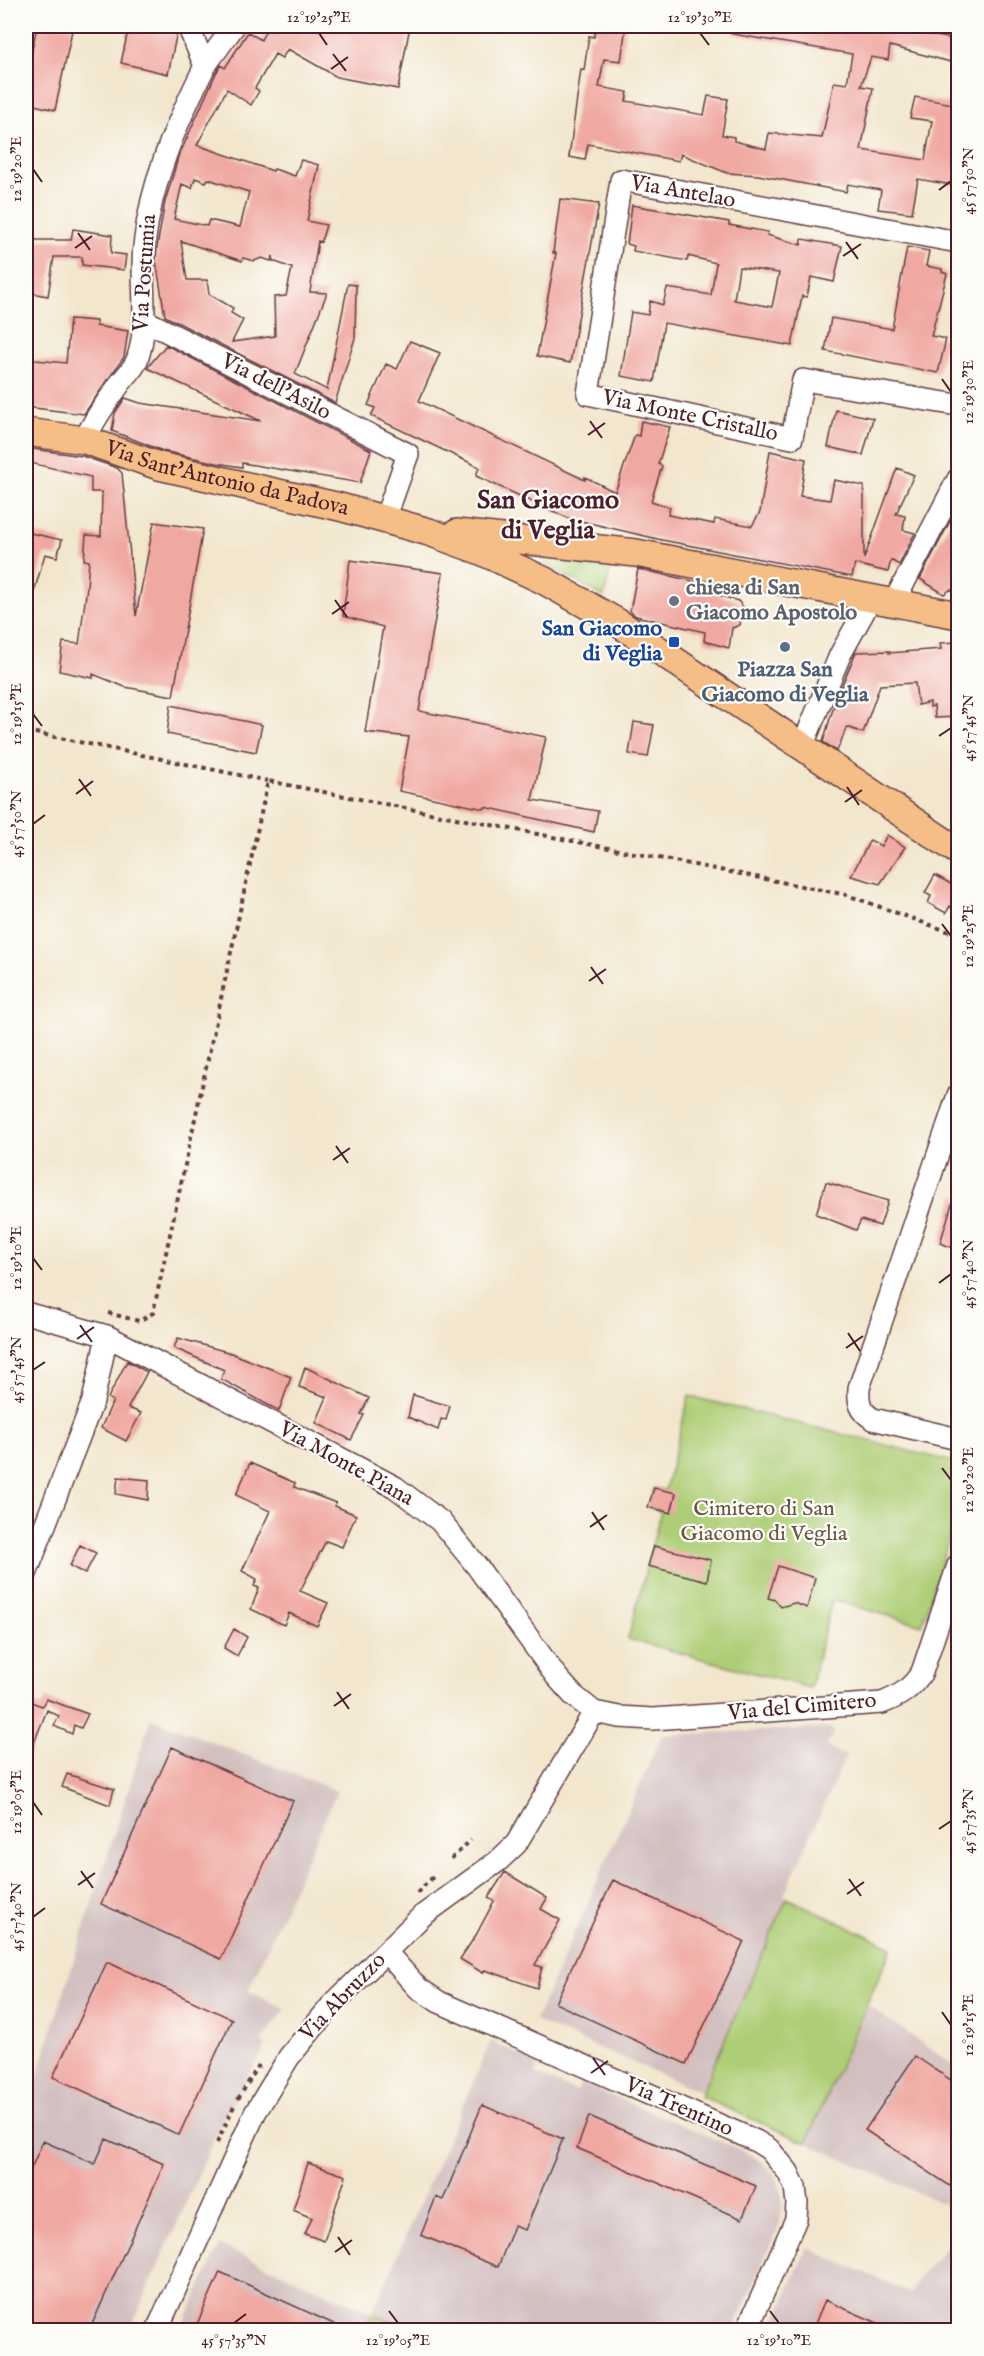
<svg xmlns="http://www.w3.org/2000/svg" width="984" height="2356" viewBox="0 0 984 2356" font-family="'IM FELL English',serif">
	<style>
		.industrial { fill: #d2bfbf }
		.green { fill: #adce76; stroke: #7c7650; stroke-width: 1.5 }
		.building { fill: #f0a8a2; fill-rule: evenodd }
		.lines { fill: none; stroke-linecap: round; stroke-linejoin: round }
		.minor-casing { stroke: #633d43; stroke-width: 24 }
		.major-casing { stroke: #633d43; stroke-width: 30 }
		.path { stroke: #633d43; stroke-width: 4; stroke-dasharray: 4.5 4.5; stroke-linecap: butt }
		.minor { stroke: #fff; stroke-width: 21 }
		.major { stroke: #f6be87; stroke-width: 27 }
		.ticks { fill: none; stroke: #4a1f2b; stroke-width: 2 }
		.worship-dot { fill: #6b7280; stroke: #fdfcf7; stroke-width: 2 }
		.transit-dot { fill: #1a4fb4; stroke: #fdfcf7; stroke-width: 2 }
		.service-dot { fill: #5c6f8a; stroke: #fdfcf7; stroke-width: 2 }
		.labels { text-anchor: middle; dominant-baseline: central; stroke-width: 4.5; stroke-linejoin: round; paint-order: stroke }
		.street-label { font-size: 22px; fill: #4a1f2b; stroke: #fdfcf7 }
		.worship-label { font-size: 22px; font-weight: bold; fill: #5b616d; stroke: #fdfcf7; text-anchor: start }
		.transit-label { font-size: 22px; font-weight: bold; fill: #164399; stroke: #fdfcf7; text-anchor: end }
		.service-label { font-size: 22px; font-weight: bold; fill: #4e5e75; stroke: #fdfcf7 }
		.park-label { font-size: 22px; fill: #685442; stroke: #fdfcf7 }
		.quarter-label { font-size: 26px; font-weight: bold; fill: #4a1f2b; stroke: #fdfcf7 }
		.neatline { fill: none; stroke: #4a1f2b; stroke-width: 2 }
		.ticks-label { font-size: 15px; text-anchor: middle; fill: #4a1f2b }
	</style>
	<rect width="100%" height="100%" fill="#fdfcf7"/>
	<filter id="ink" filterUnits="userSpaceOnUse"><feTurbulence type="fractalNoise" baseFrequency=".0167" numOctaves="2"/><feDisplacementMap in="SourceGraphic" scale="12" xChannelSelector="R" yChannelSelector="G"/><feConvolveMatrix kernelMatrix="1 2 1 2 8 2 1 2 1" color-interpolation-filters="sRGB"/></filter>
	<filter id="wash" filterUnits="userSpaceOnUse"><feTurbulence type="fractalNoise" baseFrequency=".008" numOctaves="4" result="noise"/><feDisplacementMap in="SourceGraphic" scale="24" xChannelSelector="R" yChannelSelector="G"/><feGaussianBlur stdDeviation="1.35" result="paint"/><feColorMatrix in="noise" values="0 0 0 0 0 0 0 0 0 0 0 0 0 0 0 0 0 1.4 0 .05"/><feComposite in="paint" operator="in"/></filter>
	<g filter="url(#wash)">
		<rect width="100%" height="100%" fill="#f2e6cd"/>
		<path class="industrial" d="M151,1718L337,1791L248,1991L286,2009L261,2041L266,2046L223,2119L130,2330H26V2111Z
			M831,1728L834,1733L826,1746L846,1756L784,1895L787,1898L702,2092L535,2021L662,1735Z
			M868,2006L958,2068V2210L806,2143Z
			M491,2041L539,2064L535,2074L577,2092L581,2083L734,2147L754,2156L770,2169L780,2186L783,2205L779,2226L733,2330H411L372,2314L364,2330H181L220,2245L372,2313Z
			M958,2233V2330H771L807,2248L911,2293L918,2279Z"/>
		<path class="green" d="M546,552L612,563L604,597L543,563Z
			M689,1396L958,1463V1510L922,1625L832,1600L810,1688L628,1639L661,1511L648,1507L654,1488L665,1490Z
			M787,1898L892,1947L806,2143L700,2096Z
			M372,2314L411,2330H364Z"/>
		<g id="blocks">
			<path class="building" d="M37,26H73L55,110L26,103V79Z
				M129,26H175L177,32L168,74L121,63Z
				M268,26H410L398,89L337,77L288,49L282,58L275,54L255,88L259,91L251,105L227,89L197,145L273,171L274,169L295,176L301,160L319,165L307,221L326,225L321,242L318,241L310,292L327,293L295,374L327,390L348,284L356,285L355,338L335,403L165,316L156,260L157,247L165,202L178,158L216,73L221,65L225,68L248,32L261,40ZM195,178L206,182L208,179L249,192L240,227L209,220L207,226L174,219L182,184L192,188ZM181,241L242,261L243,258L254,261L262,258L271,261L273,256V261L292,268L286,296L274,297L275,336L232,342L243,320L231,313L233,308L209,294L207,280H187Z
				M596,26H626L621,61L604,59L599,87L628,92L626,101L704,115L708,96L728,99L722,135L734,137V141L766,149L769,133L822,138L834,82L847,84L852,54L732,34L733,26H893L892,28L958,40V64L890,46L888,60L871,57L861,86L873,88L861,150L925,160L932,121L910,118L915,97L958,105V186L918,179L912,213L878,209L881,190L848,184L846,192L758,175L727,173L681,154L679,161L588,144L585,160L569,157L581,69L584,70L589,36L594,37Z
				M560,199L599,204L570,363L537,356L556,253H553Z
				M632,205L729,222V225L768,232L767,235L801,245L802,239L842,246L834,282L811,277L807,297L802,296L792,346L664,323L654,382L621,376L631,312L648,315L650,301L663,305L667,288L711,295L716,263L688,256L687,261L633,251L634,246L627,244ZM739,267L779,273L772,307L734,300Z
				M73,229L112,235L111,253L126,255L124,270L82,265V257H54L48,296L26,292V240H71Z
				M907,247L929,251L926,266L942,269V272L947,274L931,336L946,339L938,373L825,351L831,318L892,329Z
				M70,319L96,321V326L128,331L124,357L84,414L26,407V359L66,363Z
				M410,341L440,353L419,401L585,480V477L615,492L635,435L639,436L641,421L670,427L658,464L662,466L651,501L670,507L668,515L714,524L715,519L752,526L760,512L770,451L806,459L800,496L830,500L834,480L864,486V559L897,468L914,475L896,514L905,516L903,530L915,533L899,565L891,560L888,572L855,564L852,577L662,540L568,518L476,476L479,467L371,416L375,408L368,405L386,364L397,369Z
				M166,345L371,450L360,483L242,463V467L217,463L163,451L112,431L115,413L125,398L140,403L261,421L147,368Z
				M836,410L873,418L863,455L828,447Z
				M26,448L82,456L117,468L122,473L136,616L154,522L203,529L173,696L125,687L93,674V678L59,671L63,642L79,644L87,587L89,561L84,560L86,535L101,536L102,492H91V477L26,462Z
				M958,506V544L953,554L958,558V591L950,590L944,594L920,579Z
				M26,532L62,540L57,557L45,554L30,606H26Z
				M350,560L443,573L419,711L546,737L532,800L598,811L594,832L485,807L484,809L399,791L409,737L365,732L383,627L343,616Z
				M638,569L720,587L718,595L738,601L743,607L740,625L732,628L729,648L704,641L705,632L636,616L630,611Z
				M958,642V717L935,718L934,706L930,707V702L918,705L915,683L880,685L863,733L847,727L837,751L823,742L836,699L856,652L890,651L889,653L941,649L940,643Z
				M171,705L262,725L256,752L167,734Z
				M634,722L654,725L648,757L629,754Z
				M887,835L905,847L880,884L851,876L870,840L881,846Z
				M935,875L958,888V911L950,906L946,913L928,903L931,896L925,893Z
				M826,1182L888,1201L880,1226L861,1220L856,1230L816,1214Z
				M955,1194L958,1195V1250L940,1243Z
				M178,1338L231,1353L291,1377L279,1411L221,1379L224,1370L174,1348Z
				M127,1361L147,1372L128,1408L141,1413L126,1441L101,1428L113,1401L108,1398Z
				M305,1367L369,1398L361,1414L364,1415L351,1440L316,1423L327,1397L299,1387Z
				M413,1395L450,1406L446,1420L441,1419L438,1430L408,1417Z
				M250,1463L295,1483L294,1487L336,1503L335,1506L356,1515L342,1547L326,1541L300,1591L328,1603L317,1626L289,1613L284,1625L251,1609L259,1588L254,1586L257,1579L242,1571L270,1511L236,1495Z
				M118,1477L149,1480L148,1500L116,1494Z
				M654,1488L676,1493L671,1513L648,1507Z
				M80,1545L96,1553L85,1574L70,1566Z
				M654,1546L711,1560L707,1581L648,1566Z
				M778,1566L815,1578L807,1608L794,1603L781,1607L775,1600L768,1598Z
				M234,1629L247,1637L237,1656L224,1648Z
				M46,1699L88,1714L81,1728L74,1725L72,1734L54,1726L59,1716L47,1710L26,1763V1700L42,1706Z
				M172,1747L293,1801L221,1959L101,1904Z
				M67,1774L114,1789L110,1805L62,1787Z
				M505,1872L547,1898L541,1909L560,1920L535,1965L542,1967L537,1988L485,1970L483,1973L460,1959L476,1935L494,1901L488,1898Z
				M613,1880L744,1941L686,2064L555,2003Z
				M107,1962L232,2019L179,2135L53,2077Z
				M915,2056L958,2085V2179L953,2188L865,2130Z
				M482,2105L563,2139L525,2230L514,2226L498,2267L421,2235L436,2197L443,2200Z
				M589,2116L756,2186L742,2219L577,2148Z
				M106,2139L164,2164L89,2331H26V2180L43,2141L95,2164Z
				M308,2163L346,2176L324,2241L305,2234L312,2218L293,2210Z
				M220,2272L349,2331H194Z
				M825,2300L896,2331H812Z"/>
		</g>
	</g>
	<g filter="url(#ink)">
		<use href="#blocks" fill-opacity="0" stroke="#633d43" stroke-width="1.5"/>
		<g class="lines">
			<defs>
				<path id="minor" d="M205,66L234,26
					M958,242L621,180L588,394L792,438L803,380L958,405
					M144,320L408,454L385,519
					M85,440C94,418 108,401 121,382C127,375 134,368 137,360C150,324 140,283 144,246C151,181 176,124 205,66L188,26
					M893,604L958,479
					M802,747L840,655L871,599
					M958,1095L859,1388C858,1403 860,1411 873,1419L958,1439
					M26,1313L107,1336L395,1487L440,1521L476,1565L556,1676L573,1695L594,1712L619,1717L653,1719L882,1703C900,1696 911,1689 922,1672L958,1565
					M26,1574L93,1401L107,1336
					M386,1952L418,1988L439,2002L756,2141L769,2149L788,2172L795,2187L797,2203L796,2219L747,2330
					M157,2330L255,2113L289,2057L332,2005L422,1916L498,1861L516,1844L594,1712"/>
				<g id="major">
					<path id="s1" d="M26,432L85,440L159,466L340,507L429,532L481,551L543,580L617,622L958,851"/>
					<path d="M457,533L636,553L958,615"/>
				</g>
			</defs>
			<use href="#minor" class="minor-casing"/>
			<use href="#major" class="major-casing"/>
			<path class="path" d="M26,731L268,781
				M108,1313L139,1321L153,1313L268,781L847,895L958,935
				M451,1859L471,1840
				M417,1893L435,1875
				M238,2099L259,2065
				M217,2143L234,2106"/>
			<use href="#minor" class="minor"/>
			<use href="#major" class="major"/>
		</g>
	</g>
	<path class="ticks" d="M319,33L327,45M700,33L709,45M333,54L346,71M331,69L348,57M33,169L42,182M939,190L951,181M78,233L90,250M846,242L858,259M75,248L92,236M843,256L861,244M942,379L951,392M590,421L602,438M588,435L605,423M335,600L347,617M332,614L349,602M33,714L42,726M939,736L951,728M79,779L91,796M847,787L859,805M76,794L93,781M845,802L862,790M33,824L45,815M942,924L951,936M591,967L603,984M589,981L606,969M336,1146L348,1163M333,1160L350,1148M33,1258L42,1270M939,1283L951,1274M80,1325L92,1342M848,1333L860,1351M77,1339L94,1327M846,1348L863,1336M33,1370L45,1362M942,1468L951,1480M592,1512L604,1530M590,1527L607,1515M337,1692L349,1709M334,1706L351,1694M33,1802L42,1815M939,1829L951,1821M81,1871L93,1888M849,1879L861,1896M78,1885L95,1873M847,1894L864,1882M33,1917L45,1908M942,2012L951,2025M593,2058L605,2075M591,2073L608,2061M338,2237L350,2255M335,2252L352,2240M389,2311L398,2323M770,2311L779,2323M234,2323L246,2314"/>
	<circle class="worship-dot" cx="674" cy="601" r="6"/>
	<rect class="transit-dot" x="668" y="636" width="12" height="12" rx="3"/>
	<circle class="service-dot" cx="785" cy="647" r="6"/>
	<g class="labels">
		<g class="street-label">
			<text transform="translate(683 192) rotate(10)">Via Antelao</text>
			<text transform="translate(145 273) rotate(-86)">Via Postumia</text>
			<text transform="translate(276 387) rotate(27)">Via dell'Asilo</text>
			<text transform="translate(690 416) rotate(12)">Via Monte Cristallo</text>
			<text stroke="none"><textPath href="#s1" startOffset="207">Via Sant'Antonio da Padova</textPath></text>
			<text transform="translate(346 1464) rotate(29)">Via Monte Piana</text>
			<text transform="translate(802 1707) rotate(-5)">Via del Cimitero</text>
			<text transform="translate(343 1997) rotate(-46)">Via Abruzzo</text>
			<text transform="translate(679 2107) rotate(24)">Via Trentino</text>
		</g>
		<g class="worship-label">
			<text x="686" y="588">chiesa di San<tspan x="686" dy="25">Giacomo Apostolo</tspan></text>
		</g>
		<g class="transit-label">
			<text x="662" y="629">San Giacomo<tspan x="662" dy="25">di Veglia</tspan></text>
		</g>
		<g class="service-label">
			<text x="785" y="670">Piazza San<tspan x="785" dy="25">Giacomo di Veglia</tspan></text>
		</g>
		<g class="park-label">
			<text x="764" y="1509">Cimitero di San<tspan x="764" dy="25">Giacomo di Veglia</tspan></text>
		</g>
		<g class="quarter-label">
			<text x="548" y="500">San Giacomo<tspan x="548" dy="30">di Veglia</tspan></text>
		</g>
	</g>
	<rect width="984" height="2356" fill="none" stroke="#fdfcf7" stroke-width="66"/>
	<rect x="33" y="33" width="918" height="2290" class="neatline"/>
	<g class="ticks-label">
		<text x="319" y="22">12°19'25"E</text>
		<text x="700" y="22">12°19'30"E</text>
		<text transform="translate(16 169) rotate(-90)" y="5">12°19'20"E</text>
		<text transform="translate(968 181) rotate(-90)" y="5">45°57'50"N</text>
		<text transform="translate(968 392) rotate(-90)" y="5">12°19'30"E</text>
		<text transform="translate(16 714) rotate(-90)" y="5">12°19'15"E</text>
		<text transform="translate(968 728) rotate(-90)" y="5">45°57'45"N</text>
		<text transform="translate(16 824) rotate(-90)" y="5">45°57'50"N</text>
		<text transform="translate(968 936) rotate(-90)" y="5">12°19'25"E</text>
		<text transform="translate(16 1258) rotate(-90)" y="5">12°19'10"E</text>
		<text transform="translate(968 1274) rotate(-90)" y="5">45°57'40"N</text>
		<text transform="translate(16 1370) rotate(-90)" y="5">45°57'45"N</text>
		<text transform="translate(968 1480) rotate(-90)" y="5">12°19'20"E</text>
		<text transform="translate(16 1802) rotate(-90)" y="5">12°19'05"E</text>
		<text transform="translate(968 1821) rotate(-90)" y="5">45°57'35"N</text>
		<text transform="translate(16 1917) rotate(-90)" y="5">45°57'40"N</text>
		<text transform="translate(968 2025) rotate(-90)" y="5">12°19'15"E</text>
		<text x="234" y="2345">45°57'35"N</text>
		<text x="398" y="2345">12°19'05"E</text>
		<text x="779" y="2345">12°19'10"E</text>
	</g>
</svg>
